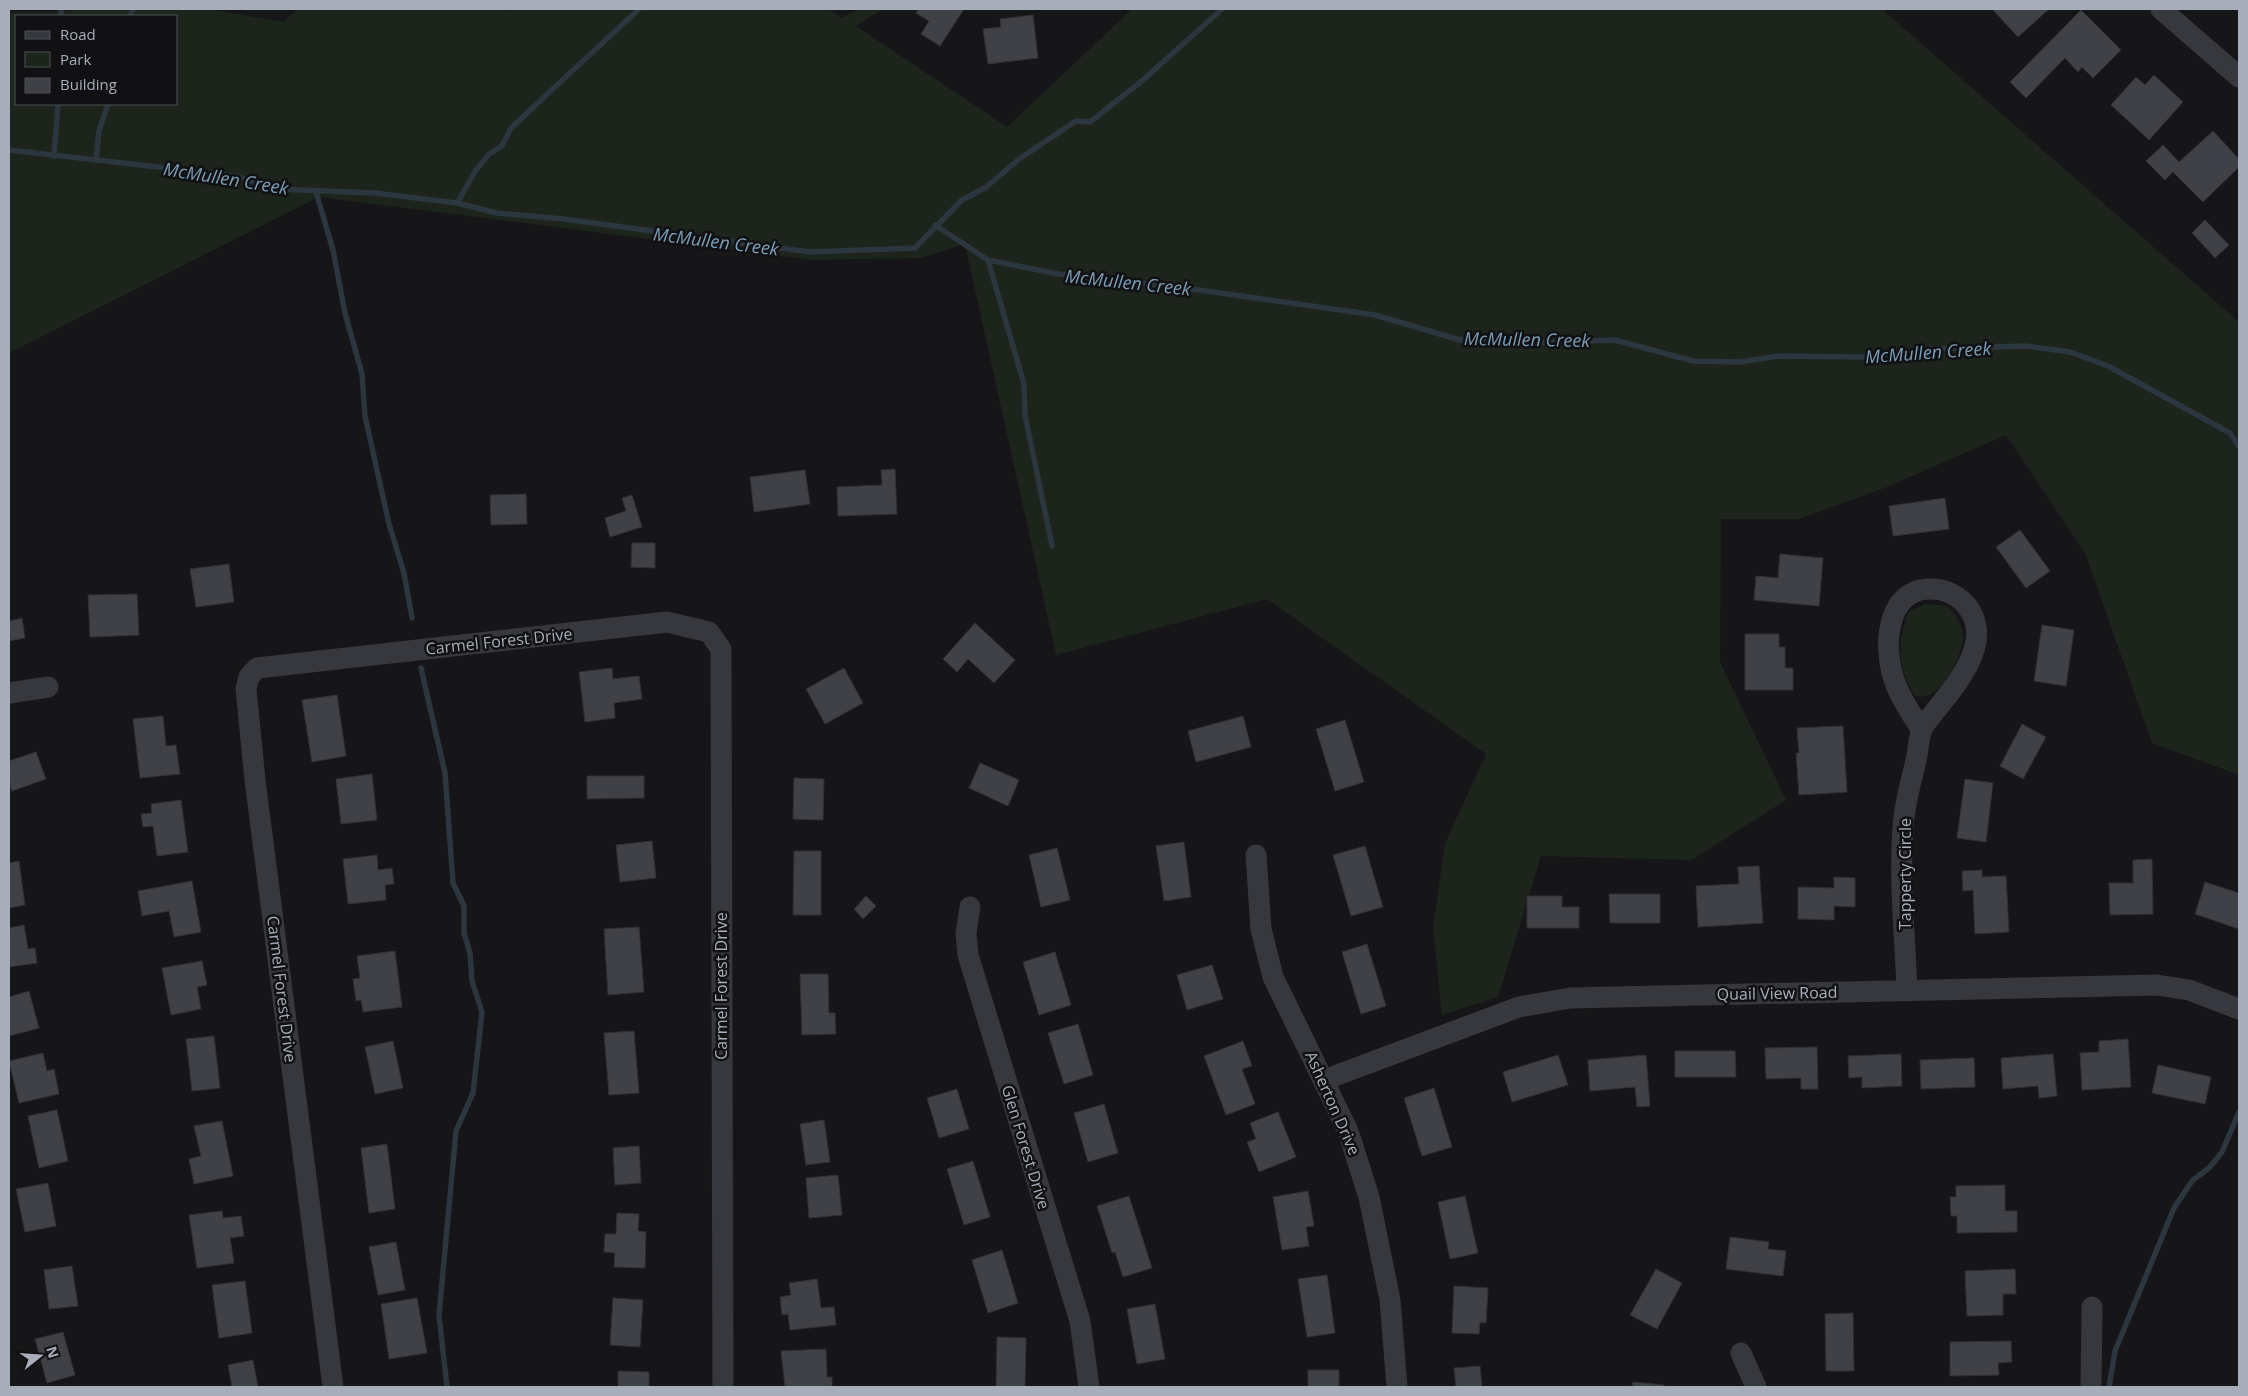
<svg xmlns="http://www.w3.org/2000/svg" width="2248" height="1396" viewBox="0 0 2248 1396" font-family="'Open Sans',sans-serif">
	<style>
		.green { fill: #1c241c; fill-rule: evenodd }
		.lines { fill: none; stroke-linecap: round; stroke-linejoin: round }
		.stream { stroke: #2b363e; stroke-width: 5.5 }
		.building { fill: #404146; stroke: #303035 }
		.minor { stroke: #37383e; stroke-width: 21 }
		.labels { text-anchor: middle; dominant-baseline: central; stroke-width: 5; stroke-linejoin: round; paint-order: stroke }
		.street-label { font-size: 16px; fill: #a7aeba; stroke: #111113 }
		.water-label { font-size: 18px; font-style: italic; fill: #7b9fb8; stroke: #111113 }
	</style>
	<rect width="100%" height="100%" fill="#161618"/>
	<path class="green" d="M78,9H210L283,22L298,9H509L511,11L513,9H828L842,18L858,9H883L856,26L1007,127L1132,9H1882L2239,322V775L2152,743L2085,553L2006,435L1887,487L1799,519H1721L1720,662L1786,800L1692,860L1541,856L1498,997L1442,1015L1433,928L1445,843L1486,754L1267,599L1056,655L965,244L921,258L813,260L319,197L9,353V12H61ZM16,16H176V104H16Z
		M1924,604C1931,605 1941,604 1947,607C1956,613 1965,629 1963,641C1959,661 1940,703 1915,696C1897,667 1897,645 1908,613Z"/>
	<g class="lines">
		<path class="stream" d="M61,16V9
			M130,16L133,9
			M9,150L236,176L276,189L375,193L457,203L497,213L563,219L810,252L915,248L962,200L985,188L1019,159L1076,121L1090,122L1143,80L1222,9
			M54,156L58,104
			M96,160L99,131L108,104
			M316,192L333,250L345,313L362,374L365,416L389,524L404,573L412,618
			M457,203L476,170L489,154L502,146L511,128L639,9
			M935,225L988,260L1058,274L1178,287L1375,315L1460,340L1531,343L1615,340L1693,361L1739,362L1780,356L1860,357L1929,349L2026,346L2070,352L2108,366L2230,433L2239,447
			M988,260L1024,384L1025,415L1052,546
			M421,668L445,773L453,883L464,906V933L470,953L472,981L482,1012L473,1093L456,1131L439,1315L447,1387
			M2109,1387L2115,1351L2174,1208L2192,1181L2210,1167L2222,1152L2239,1112"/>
	</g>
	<path class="building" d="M919,9H964L940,46L921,34L929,21L916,13Z
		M1992,9H2049L2018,37Z
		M2081,10L2121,50L2093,78L2082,67L2078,72L2065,58L2026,98L2010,82Z
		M1033,15L1038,58L988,64L983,29L1001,27L1000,19Z
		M2154,75L2183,102L2149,140L2111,105L2136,77L2145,85Z
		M2213,131L2239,159V167L2203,202L2173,172L2165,180L2146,161L2163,145L2179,162Z
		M2205,220L2229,245L2215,258L2192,233Z
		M895,469L897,514L838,516L837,487L882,485L881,470Z
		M805,470L810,504L754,512L750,477Z
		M526,494L527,524L491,525L490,495Z
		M632,495L642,527L610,537L605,518L626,511L622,498Z
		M1945,498L1949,529L1893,536L1889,506Z
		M2020,530L2050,571L2026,588L1996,547Z
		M632,543H655V568L631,567Z
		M1780,554L1823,558L1819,606L1754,600L1756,576L1778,578Z
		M229,564L234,602L196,607L190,569Z
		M137,594L139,635L90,637L88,595Z
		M22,618L25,638L9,641V621Z
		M975,623L1015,660L994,683L968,659L957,672L943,659Z
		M2042,625L2074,630L2066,686L2034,681Z
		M1745,634H1779V647H1785V668H1793V690H1745Z
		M612,668L613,679L639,676L642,699L614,703L615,718L585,722L579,672Z
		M844,668L863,703L825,724L806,689Z
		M337,695L346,756L312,762L302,700Z
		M163,716L166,746L176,745L180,774L140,778L133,719Z
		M1243,716L1251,747L1196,762L1188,731Z
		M1345,720L1364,782L1335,791L1316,729Z
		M2022,724L2046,737L2023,779L2000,766Z
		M1843,726L1847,792L1799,795L1796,753H1799L1797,728Z
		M36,752L46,779L12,791L9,781V761Z
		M980,763L1019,780L1008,806L969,788Z
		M372,774L377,820L341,824L336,779Z
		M587,776H644V798L587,799Z
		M794,778L824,779L823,820L793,819Z
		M1965,779L1993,783L1986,842L1957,838Z
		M181,800L188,852L157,856L153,826L143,827L141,814L152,813L151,804Z
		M652,841L656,878L620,882L616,845Z
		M1184,842L1191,897L1164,901L1156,846Z
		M1365,846L1383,907L1351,916L1333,855Z
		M1057,848L1070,900L1041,907L1029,855Z
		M794,851H821V915H793Z
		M377,855L378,870L392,868L394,884L385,885L386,900L348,904L343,859Z
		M2152,859L2153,914L2110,915L2109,883H2133V860Z
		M19,861L25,905L9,908V863Z
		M1759,866L1763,923L1698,927L1696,886L1739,884L1738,867Z
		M1982,870V877L2006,876L2009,932L1975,934L1973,890L1963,891L1962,871Z
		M1834,877L1855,878V907L1834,906V920L1798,919V887L1834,888Z
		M192,881L201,932L174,937L169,911L142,916L138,891Z
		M2205,882L2239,893V929L2195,914Z
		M1609,894H1660V923H1610Z
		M866,896L876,906L863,919L854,909Z
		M1527,896H1562V907H1579V928H1527Z
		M24,925L28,949L35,948L37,963L9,967V928Z
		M639,927L644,992L608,995L604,929Z
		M1367,944L1386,1006L1361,1014L1342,952Z
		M395,951L402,1007L363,1012L361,1000L356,1001L353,979L360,978L357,956Z
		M1055,952L1071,1005L1039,1015L1023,962Z
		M202,961L207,985L197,987L201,1009L171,1015L162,968Z
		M1212,965L1223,999L1187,1010L1177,975Z
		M800,974H828L829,1013H835L836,1034L802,1035Z
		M29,991L39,1028L9,1036V997Z
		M1078,1024L1093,1075L1064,1084L1048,1033Z
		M634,1031L639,1093L609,1095L604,1033Z
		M214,1036L220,1088L192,1091L186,1039Z
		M2128,1039L2131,1087L2082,1090L2080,1053L2099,1052V1041Z
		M393,1041L403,1088L375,1094L365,1047Z
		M1243,1041L1252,1066L1242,1069L1255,1104L1226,1115L1204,1056Z
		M1817,1047L1818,1089H1801V1078L1766,1079L1765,1048Z
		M1675,1051H1735L1736,1077H1675Z
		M43,1053L47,1071L54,1069L59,1094L19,1103L9,1061Z
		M1901,1054L1902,1086L1862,1088V1077L1849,1078L1848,1056Z
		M2053,1054L2057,1096L2039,1098L2038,1086L2003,1089L2001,1058Z
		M1558,1055L1568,1085L1512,1102L1503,1072Z
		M1646,1055L1650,1106L1637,1107L1635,1087L1590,1091L1588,1060Z
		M1974,1058L1975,1087L1921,1089L1920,1060Z
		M2158,1065L2211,1077L2205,1104L2152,1093Z
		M1434,1088L1452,1147L1422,1156L1404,1098Z
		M957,1089L969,1129L939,1138L927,1098Z
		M1104,1104L1118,1153L1088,1162L1074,1113Z
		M57,1110L68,1161L39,1168L28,1116Z
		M1278,1112L1296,1157L1259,1172L1247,1142L1256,1139L1250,1123Z
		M824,1120L830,1162L806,1165L800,1124Z
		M222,1121L233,1176L194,1184L189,1159L201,1156L194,1126Z
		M387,1144L395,1209L369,1213L361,1148Z
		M639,1146L641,1183L615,1185L613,1148Z
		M973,1161L990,1217L964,1225L947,1169Z
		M838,1175L842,1215L809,1218L806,1178Z
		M48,1183L56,1226L25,1232L16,1189Z
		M2005,1185V1211H2017V1232L1957,1233V1216H1951L1950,1197H1956V1186Z
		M1308,1191L1314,1226L1306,1227L1309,1246L1282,1250L1273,1197Z
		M1129,1196L1152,1268L1123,1277L1115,1252L1112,1253L1097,1206Z
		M1465,1196L1478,1253L1450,1259L1438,1202Z
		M222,1211L223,1218L241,1216L244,1236L230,1238L234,1263L197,1268L189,1215Z
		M617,1213L639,1214L638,1231L646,1232L645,1268L614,1267L615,1253L604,1252L605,1234H616Z
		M1730,1237L1769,1242L1768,1249L1786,1251L1783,1276L1726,1269Z
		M396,1242L405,1290L378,1295L369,1247Z
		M1002,1250L1018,1303L988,1313L972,1260Z
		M72,1266L78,1306L49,1309L44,1270Z
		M1656,1269L1682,1283L1657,1329L1630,1315Z
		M2015,1269L2016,1294H2003V1315L1967,1316L1965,1271Z
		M1327,1275L1335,1333L1307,1337L1298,1279Z
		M817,1279L821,1308L834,1307L836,1325L790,1330L788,1314L782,1315L780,1297L791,1295L789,1283Z
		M245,1281L252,1333L219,1338L212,1285Z
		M1454,1286L1488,1288L1486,1323L1480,1322L1479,1334L1452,1333Z
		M417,1298L427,1353L389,1359L381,1304Z
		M613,1298L643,1300L640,1347L610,1345Z
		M1155,1304L1165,1359L1137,1364L1127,1309Z
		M1853,1313L1854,1371H1826L1825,1314Z
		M63,1332L75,1375L47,1383L35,1339Z
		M997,1337L1026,1338L1025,1387H996Z
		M2011,1341L2012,1362L1998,1363L1999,1375L1950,1376V1342Z
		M826,1349L827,1377H832V1387H785L781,1351Z
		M253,1360L258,1387H232L228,1365Z
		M1480,1366L1482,1387H1456L1454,1368Z
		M1308,1370H1339V1387H1308Z
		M618,1371L649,1372V1387H618Z
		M1633,1382L1664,1385L1663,1387H1632Z"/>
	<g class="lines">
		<path class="minor" d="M2161,9L2239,77
			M9,693L48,687
			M1256,855L1261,929L1273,977L1348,1131L1369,1197L1390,1300L1397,1387
			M970,907L966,933L968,955L1080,1321L1089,1387
			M1907,990C1905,936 1899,882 1903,828C1904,806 1910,786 1915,765C1918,754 1918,743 1921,732C1923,724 1931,717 1936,710C1951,691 1971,668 1976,642C1981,613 1958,587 1928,589C1888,591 1884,641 1892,673C1897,693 1910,712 1921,729
			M1324,1080L1519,1007L1570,998L2157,985L2189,990L2239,1009
			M1741,1353L1756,1387
			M333,1387L255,780L246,689L249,677L257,668L667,622L709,632L721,649L723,1387
			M2091,1387L2092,1307"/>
	</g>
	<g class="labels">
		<g class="street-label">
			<text transform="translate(499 641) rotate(-6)">Carmel Forest Drive</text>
			<text transform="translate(1905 874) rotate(-90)">Tapperty Circle</text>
			<text transform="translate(721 986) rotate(-90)">Carmel Forest Drive</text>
			<text transform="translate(282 989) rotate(83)">Carmel Forest Drive</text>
			<text transform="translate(1777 993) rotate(-1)">Quail View Road</text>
			<text transform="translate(1333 1103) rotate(66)">Asherton Drive</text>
			<text transform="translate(1026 1147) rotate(73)">Glen Forest Drive</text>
		</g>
		<g class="water-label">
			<text transform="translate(226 178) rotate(9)">McMullen Creek</text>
			<text transform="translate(716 241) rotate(7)">McMullen Creek</text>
			<text transform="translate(1128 282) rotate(6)">McMullen Creek</text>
			<text transform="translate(1527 339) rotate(1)">McMullen Creek</text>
			<text transform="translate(1928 352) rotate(-4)">McMullen Creek</text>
		</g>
	</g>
	<rect width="2248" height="1396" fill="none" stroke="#a7aeba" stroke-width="20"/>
	<rect x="15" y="15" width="162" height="90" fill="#111113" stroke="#4d5056"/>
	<rect x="25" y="31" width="25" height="8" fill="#37383e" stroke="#4d5056"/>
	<text x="60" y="40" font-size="15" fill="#a7aeba">Road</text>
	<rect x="25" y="52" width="25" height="15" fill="#1c241c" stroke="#4d5056"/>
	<text x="60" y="65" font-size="15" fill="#a7aeba">Park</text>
	<rect x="25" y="78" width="25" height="15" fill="#404146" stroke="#4d5056"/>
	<text x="60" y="90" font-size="15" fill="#a7aeba">Building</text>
	<g transform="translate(40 1356) rotate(73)" stroke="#111113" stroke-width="4" paint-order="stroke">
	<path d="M0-4L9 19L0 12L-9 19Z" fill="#a7aeba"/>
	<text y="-8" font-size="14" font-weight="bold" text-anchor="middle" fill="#a7aeba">N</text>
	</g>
</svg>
